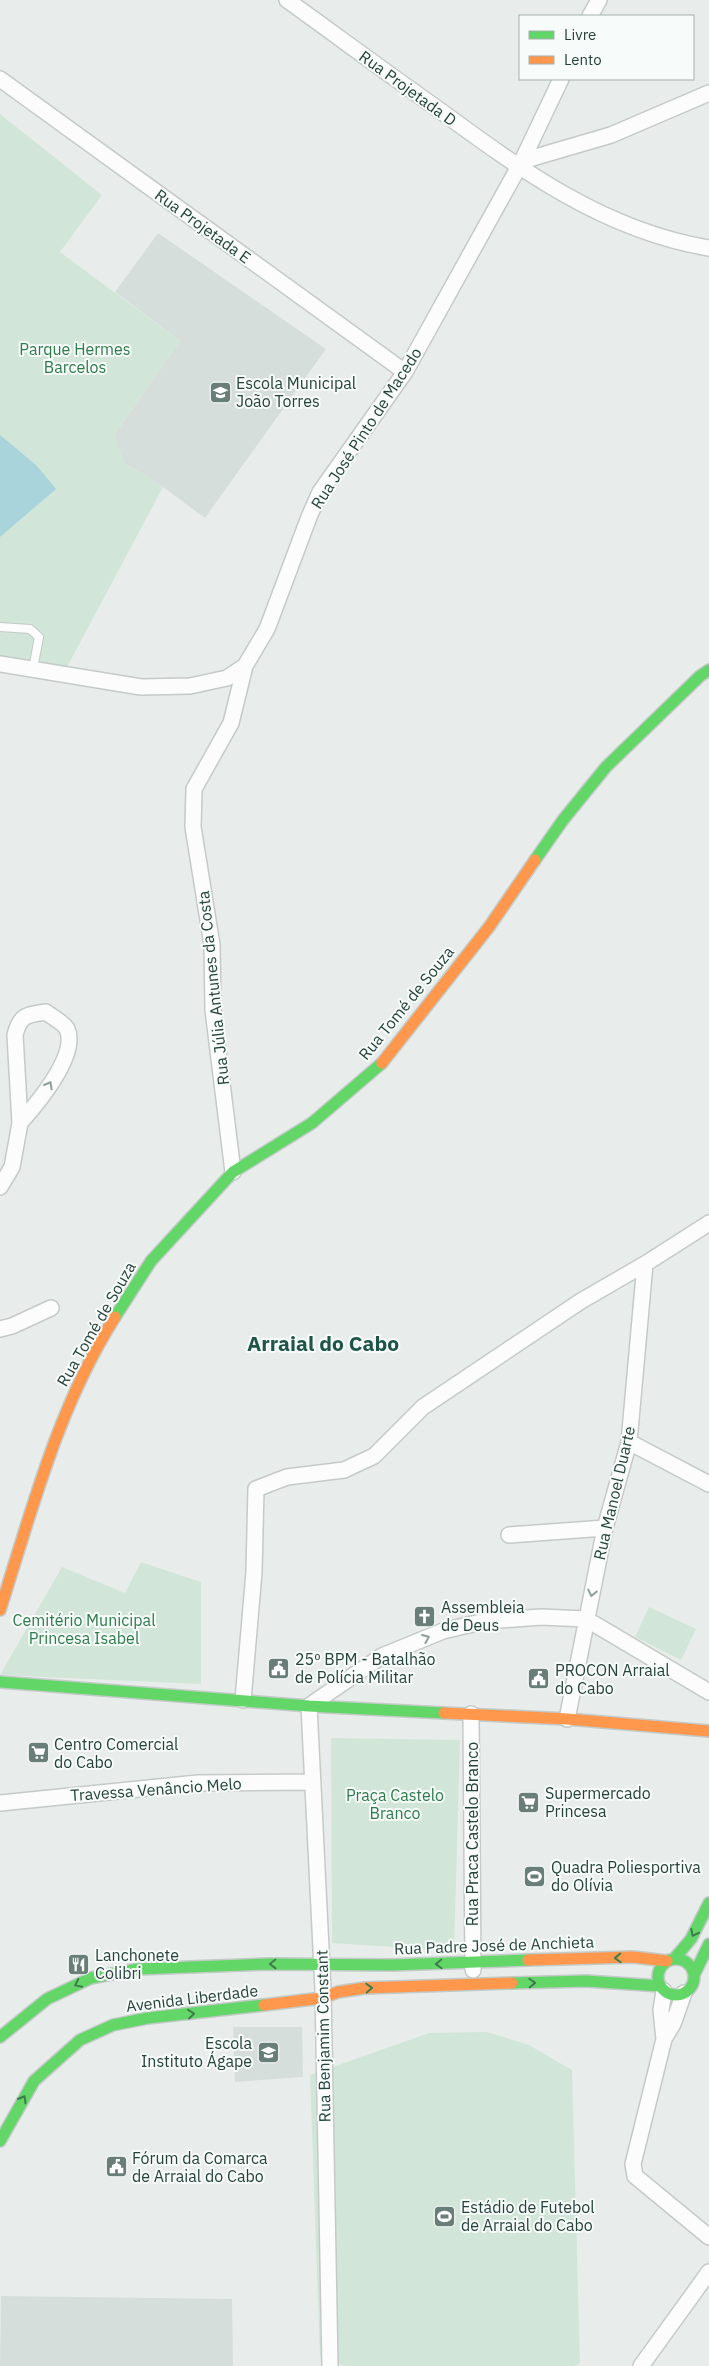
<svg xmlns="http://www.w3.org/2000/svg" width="709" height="2366" viewBox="0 0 709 2366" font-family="'IBM Plex Sans',sans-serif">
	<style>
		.built { fill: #d6dedb }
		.green { fill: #d1e6d8 }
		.water { fill: #a9d4db }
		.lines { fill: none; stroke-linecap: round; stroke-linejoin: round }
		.lane-casing { stroke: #c5cac8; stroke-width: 10 }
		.street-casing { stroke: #c5cac8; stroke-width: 18 }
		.fast-casing { stroke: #c3cbc8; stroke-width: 14 }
		.slow-casing { stroke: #c3cbc8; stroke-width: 14 }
		.lane { stroke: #fcfcfc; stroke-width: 8 }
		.street { stroke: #fcfcfc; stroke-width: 15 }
		.fast { stroke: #63d668; stroke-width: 11 }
		.slow { stroke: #ff974d; stroke-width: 11 }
		.oneway { stroke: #909f9b }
		.oneway2 { stroke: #3d7d4c }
		.labels { text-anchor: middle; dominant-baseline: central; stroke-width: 4; stroke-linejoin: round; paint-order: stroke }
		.street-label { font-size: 16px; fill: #24423a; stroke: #f7fbf9 }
		.park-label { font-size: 16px; fill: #2d7a4b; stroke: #f7fbf9 }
		.poi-label { font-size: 16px; fill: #24423a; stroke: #f7fbf9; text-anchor: start }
		.district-label { font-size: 21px; font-weight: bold; fill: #1f5548; stroke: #f7fbf9 }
	</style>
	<rect width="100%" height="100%" fill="#e8edeb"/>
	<path class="built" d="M158,233L326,349L205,518L163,487L123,462L114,435L180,341L115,292Z
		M233,2027H302L303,2077L235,2082Z
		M1,2296L232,2299L233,2366H0Z"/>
	<path class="green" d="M0,114L102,195L60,252L180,341L114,435L123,462L163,487L67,667L0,655Z
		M141,1562L201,1582V1684L0,1675L62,1567L125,1593Z
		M649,1607L696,1629L681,1660L635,1637Z
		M331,1738L460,1740L454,1951L332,1943Z
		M487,2032L529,2045L572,2070L580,2363L575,2366H345L320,2357L310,2075L429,2033Z"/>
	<path class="water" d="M0,435L36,465L56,489L0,537Z"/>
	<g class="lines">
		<defs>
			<path id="lane" d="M0,627L30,629L39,637L33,669"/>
			<path id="street" d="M287,0C337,36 387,73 438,109C521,170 605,231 709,248
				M590,16L599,0
				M0,79L405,372
				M522,161L611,135L709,93
				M0,664L141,687L190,686L227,678L245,666L267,629L309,517L320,492L405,372L522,161L561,79
				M233,1172L213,1010L212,945L193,827L194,789L231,723L245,666
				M0,1187L12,1167L20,1123L15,1035C20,1015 26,1015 46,1012C52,1017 64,1023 67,1029C79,1055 36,1105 20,1123
				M0,1329L12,1326L51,1308
				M629,1442L709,1484
				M509,1535L605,1528
				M243,1700L254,1572L256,1489L287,1477L344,1470L374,1456L423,1407L581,1301L645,1264L709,1223
				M471,1714L473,1970
				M567,1719L605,1528L629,1442L645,1264
				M0,1803L198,1783L313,1782
				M684,1993L673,2024L664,2039L633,2164L635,2176L709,2237
				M664,2039L661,2010L664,1991
				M330,2366L323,1989L309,1706L382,1656L443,1631L485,1621L541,1617L586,1619L709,1692
				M641,2366L709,2272"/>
			<path id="fast" d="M535,860L563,820L606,767L700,676L709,670
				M115,1317L151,1261L233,1172L312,1123L382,1063
				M0,1682L309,1706L444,1713
				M674,1959L691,1939L709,1903
				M658 1977a18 18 0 1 1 36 0a18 18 0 1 1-36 0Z
				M694,1975L709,1944
				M512,1983L586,1981L660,1986
				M0,2037L47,1999L91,1978L138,1969L268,1964L392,1965L528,1960
				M0,2141L34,2081L80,2040L113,2025L148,2018L264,2005"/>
			<path id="slow" d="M382,1063L489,927L535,860
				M0,1610C32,1510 58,1407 115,1317
				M444,1713L567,1719L709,1731
				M528,1960L633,1957L667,1961
				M264,2005L322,1998L338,1992L365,1988L512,1983"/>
		</defs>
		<use href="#lane" class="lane-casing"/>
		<use href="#street" class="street-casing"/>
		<use href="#fast" class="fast-casing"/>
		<use href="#slow" class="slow-casing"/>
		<use href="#lane" class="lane"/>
		<use href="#street" class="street"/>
		<use href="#fast" class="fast"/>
		<use href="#slow" class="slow"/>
	</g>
	<defs><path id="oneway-chevron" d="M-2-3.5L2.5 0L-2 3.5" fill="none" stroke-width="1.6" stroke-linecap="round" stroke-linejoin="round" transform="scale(1.25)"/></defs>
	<g class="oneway">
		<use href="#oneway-chevron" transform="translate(49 1085) rotate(-60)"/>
		<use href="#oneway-chevron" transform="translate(592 1593) rotate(102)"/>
		<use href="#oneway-chevron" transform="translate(426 1638) rotate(-23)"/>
	</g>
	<g class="oneway2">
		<use href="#oneway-chevron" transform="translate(694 1933) rotate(117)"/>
		<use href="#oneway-chevron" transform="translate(618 1958) rotate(178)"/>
		<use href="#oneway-chevron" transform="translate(273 1964) rotate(179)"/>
		<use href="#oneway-chevron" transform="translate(439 1964) rotate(178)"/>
		<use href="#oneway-chevron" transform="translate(532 1983) rotate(-2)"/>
		<use href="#oneway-chevron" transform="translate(78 1984) rotate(154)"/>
		<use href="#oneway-chevron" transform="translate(369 1988) rotate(-3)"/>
		<use href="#oneway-chevron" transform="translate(191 2014) rotate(-6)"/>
		<use href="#oneway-chevron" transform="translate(23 2099) rotate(-60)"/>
	</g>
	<defs>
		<symbol id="school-square" viewBox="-11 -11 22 22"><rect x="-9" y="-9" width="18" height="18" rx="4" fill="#697e78" stroke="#f7fbf9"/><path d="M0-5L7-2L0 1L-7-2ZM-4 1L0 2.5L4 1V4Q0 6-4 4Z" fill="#fff"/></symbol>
		<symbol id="church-square" viewBox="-11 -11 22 22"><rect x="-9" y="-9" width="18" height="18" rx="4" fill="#697e78" stroke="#f7fbf9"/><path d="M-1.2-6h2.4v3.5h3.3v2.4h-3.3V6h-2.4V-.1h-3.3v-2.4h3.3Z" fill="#fff"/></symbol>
		<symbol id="civic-square" viewBox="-11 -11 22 22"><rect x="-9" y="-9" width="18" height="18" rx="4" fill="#697e78" stroke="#f7fbf9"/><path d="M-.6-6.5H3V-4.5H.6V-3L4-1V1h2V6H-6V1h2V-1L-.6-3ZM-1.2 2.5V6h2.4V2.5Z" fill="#fff"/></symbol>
		<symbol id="supermarket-square" viewBox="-11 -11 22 22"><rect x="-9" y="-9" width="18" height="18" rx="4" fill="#697e78" stroke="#f7fbf9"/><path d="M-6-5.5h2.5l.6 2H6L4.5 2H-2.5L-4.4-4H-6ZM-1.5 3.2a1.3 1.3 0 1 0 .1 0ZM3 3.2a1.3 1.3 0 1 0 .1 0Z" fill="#fff"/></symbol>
		<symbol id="stadium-square" viewBox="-11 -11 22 22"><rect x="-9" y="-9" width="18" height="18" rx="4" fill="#697e78" stroke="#f7fbf9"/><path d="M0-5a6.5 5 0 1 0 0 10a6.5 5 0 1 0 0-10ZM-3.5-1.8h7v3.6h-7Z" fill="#fff"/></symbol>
		<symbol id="restaurant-square" viewBox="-11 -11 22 22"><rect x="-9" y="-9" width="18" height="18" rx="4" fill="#697e78" stroke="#f7fbf9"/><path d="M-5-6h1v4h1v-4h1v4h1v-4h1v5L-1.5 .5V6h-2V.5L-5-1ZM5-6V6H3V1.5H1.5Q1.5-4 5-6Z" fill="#fff"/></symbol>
	</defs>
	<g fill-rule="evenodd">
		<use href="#school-square" x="208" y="380" width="25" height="25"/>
		<use href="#church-square" x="412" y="1604" width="25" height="25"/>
		<use href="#civic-square" x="266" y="1656" width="25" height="25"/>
		<use href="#civic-square" x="526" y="1666" width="25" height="25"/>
		<use href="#supermarket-square" x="26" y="1740" width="25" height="25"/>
		<use href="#supermarket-square" x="516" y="1790" width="25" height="25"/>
		<use href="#stadium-square" x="522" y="1864" width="25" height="25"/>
		<use href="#restaurant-square" x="66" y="1952" width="25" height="25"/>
		<use href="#school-square" x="256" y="2040" width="25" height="25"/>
		<use href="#civic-square" x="104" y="2154" width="25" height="25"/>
		<use href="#stadium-square" x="432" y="2204" width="25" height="25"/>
	</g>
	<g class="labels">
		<g class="street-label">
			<text transform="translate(408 88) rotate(36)">Rua Projetada D</text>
			<text transform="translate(203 226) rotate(36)">Rua Projetada E</text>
			<text transform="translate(366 428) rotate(-57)">Rua José Pinto de Macedo</text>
			<text transform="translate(213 988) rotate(-96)">Rua Júlia Antunes da Costa</text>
			<text transform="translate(406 1003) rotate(-51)">Rua Tomé de Souza</text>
			<text transform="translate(96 1324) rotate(-60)">Rua Tomé de Souza</text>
			<text transform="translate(614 1493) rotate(-77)">Rua Manoel Duarte</text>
			<text transform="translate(156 1789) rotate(-4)">Travessa Venâncio Melo</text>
			<text transform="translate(472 1834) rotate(-90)">Rua Praca Castelo Branco</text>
			<text transform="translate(494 1945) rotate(-2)">Rua Padre José de Anchieta</text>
			<text transform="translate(192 1998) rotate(-7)">Avenida Liberdade</text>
			<text transform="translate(323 2036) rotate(-91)">Rua Benjamim Constant</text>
		</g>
		<g class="park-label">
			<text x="75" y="349">Parque Hermes<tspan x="75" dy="18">Barcelos</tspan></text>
			<text x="84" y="1620">Cemitério Municipal<tspan x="84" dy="18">Princesa Isabel</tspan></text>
			<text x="395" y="1795">Praça Castelo<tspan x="395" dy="18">Branco</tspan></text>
		</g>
		<g class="poi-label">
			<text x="236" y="383">Escola Municipal<tspan x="236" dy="18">João Torres</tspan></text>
			<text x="441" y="1607">Assembleia<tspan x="441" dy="18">de Deus</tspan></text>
			<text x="295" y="1659">25º BPM - Batalhão<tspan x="295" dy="18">de Polícia Militar</tspan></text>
			<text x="555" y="1670">PROCON Arraial<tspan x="555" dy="18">do Cabo</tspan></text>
			<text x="54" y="1744">Centro Comercial<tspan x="54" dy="18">do Cabo</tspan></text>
			<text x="545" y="1793">Supermercado<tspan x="545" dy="18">Princesa</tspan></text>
			<text x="551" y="1867">Quadra Poliesportiva<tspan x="551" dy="18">do Olívia</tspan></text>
			<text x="95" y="1955">Lanchonete<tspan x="95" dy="18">Colibri</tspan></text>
			<text x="252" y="2043" text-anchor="end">Escola<tspan x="252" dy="18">Instituto Ágape</tspan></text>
			<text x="132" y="2158">Fórum da Comarca<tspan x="132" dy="18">de Arraial do Cabo</tspan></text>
			<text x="461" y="2207">Estádio de Futebol<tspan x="461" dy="18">de Arraial do Cabo</tspan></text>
		</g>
		<g class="district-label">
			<text x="323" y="1343">Arraial do Cabo</text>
		</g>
	</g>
	<rect x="519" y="15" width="175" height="65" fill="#f7fbf9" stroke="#a3b1ad"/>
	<rect x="529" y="31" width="25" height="8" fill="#63d668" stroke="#a3b1ad"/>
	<text x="564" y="40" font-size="15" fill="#24423a">Livre</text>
	<rect x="529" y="56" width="25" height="8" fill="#ff974d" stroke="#a3b1ad"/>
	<text x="564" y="65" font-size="15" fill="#24423a">Lento</text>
</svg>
